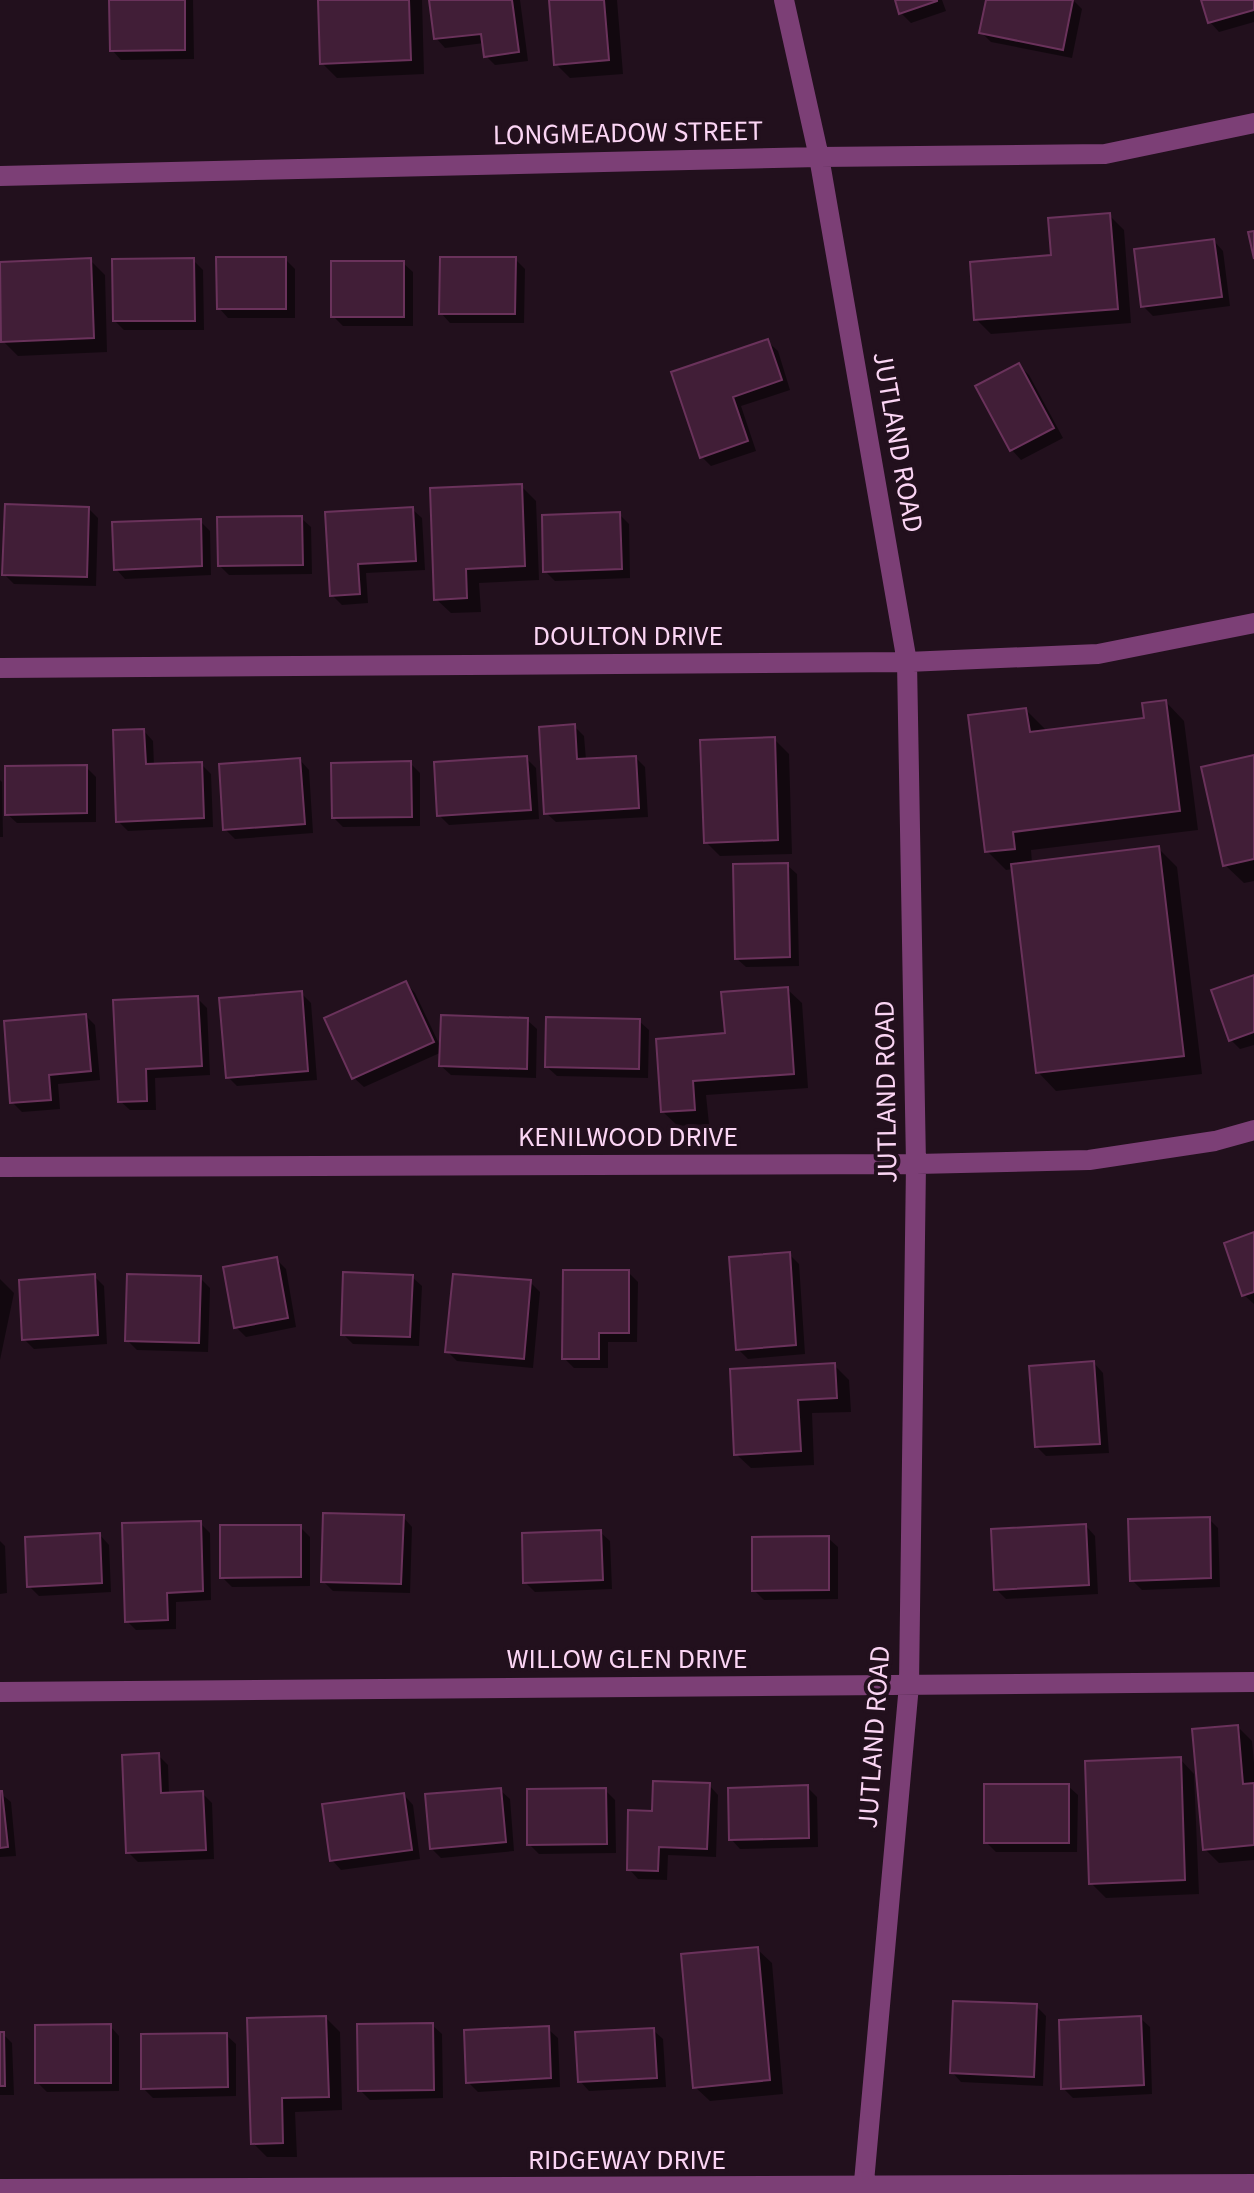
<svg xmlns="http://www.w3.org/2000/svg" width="1254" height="2193" viewBox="0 0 1254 2193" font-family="'Source Sans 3',sans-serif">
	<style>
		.shadow { fill: #0007 }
		.building { fill: #411e37; stroke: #6a325b; stroke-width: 2 }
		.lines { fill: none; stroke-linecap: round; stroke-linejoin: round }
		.minor { stroke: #7c3f76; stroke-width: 20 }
		.labels { text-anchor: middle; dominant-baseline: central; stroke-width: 8; stroke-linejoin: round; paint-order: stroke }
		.street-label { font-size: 28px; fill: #fbd5f4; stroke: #22101d }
	</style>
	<rect width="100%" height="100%" fill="#22101d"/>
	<path class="shadow" d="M111,0H193L194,59L121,60L112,50Z
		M320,0H422L424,74L337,78L322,63Z
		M431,0H520L528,61L495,65L486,56L484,43L445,48L436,38Z
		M551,0H617L623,74L570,78L556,64Z
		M897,0H942L946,11L911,23L901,13Z
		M988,0H1073L1082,9L1072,58L991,42L981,32Z
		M1203,0H1254V22L1219,32L1210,22Z
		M1109,215L1124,230L1131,323L991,334L976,319L1053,257Z
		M1214,241L1223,251L1230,306L1153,316L1143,306Z
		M285,259L295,269V318H228L219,308Z
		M515,259L525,269L524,323H450L441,313Z
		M90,260L105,275L107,352L18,356L3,341Z
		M193,260L203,270L204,330H124L115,321Z
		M403,263L413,272V326H343L333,316Z
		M768,342L778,351L790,390L741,406L756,451L711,466L702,457L674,373Z
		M1019,365L1029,375L1063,438L1021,460L1012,450Z
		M521,486L536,501L539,580L479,583L481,612L451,613L436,599Z
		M89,509L98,518L96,586L14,584L4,574Z
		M412,509L422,518L425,570L366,573L368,603L342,605L332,595L327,514Z
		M619,514L629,524L630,578L555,581L545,571Z
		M301,518L311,527L312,574L229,575L220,566Z
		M200,521L210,531L211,575L125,579L116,569Z
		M1166,702L1184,721L1198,830L1031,850L1032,863L1158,848L1177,867L1202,1074L1056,1091L1038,1072L1013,869L1006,870L987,851L1026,710L1045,729V732L1146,720Z
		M574,726L584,736L586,760L636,758L645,767L648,817L556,822L546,813Z
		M144,731L153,741L154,766L201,764L211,774L213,827L128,831L118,821Z
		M774,739L789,754L792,854L720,856L706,842Z
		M1254,757V881L1244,883L1225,865Z
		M526,758L536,768L539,819L449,825L439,815Z
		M300,760L309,770L313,833L235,839L225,829Z
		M410,763L420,773V826L343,827L334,818Z
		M86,767L96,777V822L17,823L7,814Z
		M0,780L2,782L3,837H0Z
		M787,865L797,874L799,966L746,967L736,958Z
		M1254,978V1045L1240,1049L1231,1040Z
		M406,983L415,993L442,1050L527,1020L537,1029L536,1078L451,1075L441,1066L442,1052L364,1087L354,1078Z
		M787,989L802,1003L808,1088L706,1095L709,1124L678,1126L663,1112L727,1035Z
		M301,993L311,1003L317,1080L237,1086L228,1077Z
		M197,998L207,1008L210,1075L155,1078L156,1110H130L120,1101Z
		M86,1016L95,1025L100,1080L58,1084L60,1109L22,1112L12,1102Z
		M639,1021L649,1030L648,1078L557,1076L547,1067Z
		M1254,1234V1304L1244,1295Z
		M789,1254L799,1264L805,1354L748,1359L738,1349Z
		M276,1259L286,1269L296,1327L246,1337L236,1327Z
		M628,1272L638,1282L637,1342H608V1368H574L564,1358Z
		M94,1276L104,1286L107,1344L34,1349L24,1339Z
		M412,1277L422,1286L419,1346L353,1344L343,1334Z
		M200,1278L210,1288L208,1352L137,1350L127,1340Z
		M0,1279L14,1293L0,1360Z
		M530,1282L540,1292L533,1368L457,1361L447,1351Z
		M1094,1363L1103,1373L1109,1453L1046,1456L1037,1447Z
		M834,1365L849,1380L851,1412L812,1413L814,1465L751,1468L736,1454Z
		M403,1517L412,1527L410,1593L333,1591L323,1581Z
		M1209,1519L1218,1528L1220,1587L1142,1590L1132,1580Z
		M200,1523L210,1533L211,1600L176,1602V1629L136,1630L127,1621Z
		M1086,1526L1095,1536L1098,1594L1006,1599L996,1589Z
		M300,1527L310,1537V1586L232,1587L222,1577Z
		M600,1532L610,1541L612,1589L535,1592L525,1582Z
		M100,1535L109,1545L111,1592L39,1596L29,1586Z
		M828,1538L838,1547V1599L764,1600L754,1590Z
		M0,1541L5,1546L7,1593L0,1594Z
		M1238,1727L1252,1741L1254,1763V1860L1219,1863L1205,1849Z
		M158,1755L168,1765L169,1794L202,1793L212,1803L214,1859L138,1862L128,1852Z
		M1180,1759L1194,1774L1199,1894L1106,1898L1091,1883Z
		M709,1785L718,1795L716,1857L668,1855L667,1880L638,1879L629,1869L654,1813Z
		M1068,1786L1078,1795L1077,1852H996L986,1842Z
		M807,1787L817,1797L818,1847L740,1849L731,1839Z
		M500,1790L510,1799L514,1851L441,1858L432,1849Z
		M605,1790L615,1800L616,1853L539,1854L529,1844Z
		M0,1793L11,1802L16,1856L0,1857Z
		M404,1795L413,1805L420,1859L341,1870L332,1860Z
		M757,1949L772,1963L783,2094L710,2101L695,2087Z
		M1036,2006L1046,2016L1043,2086L961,2082L952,2072Z
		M326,2018L340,2032L342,2110L295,2112L297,2157H267L253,2143Z
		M1140,2018L1150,2027L1152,2094L1073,2098L1063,2088Z
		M432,2025L442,2034L443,2098L370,2100L360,2090Z
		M110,2026L119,2036V2091L47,2092L37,2082Z
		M548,2029L558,2038L560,2087L478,2092L468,2082Z
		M653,2030L663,2039L666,2087L589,2091L580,2081Z
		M0,2034H3L12,2043L14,2095H0Z
		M226,2035L236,2044V2096L153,2098L143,2088Z"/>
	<path class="building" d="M109,0H185V50L110,51Z
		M318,0H409L411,60L320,64Z
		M429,0H512L519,52L484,57L481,34L434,39Z
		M549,0H604L609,60L554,65Z
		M895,0H937V1L899,14Z
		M986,0H1073L1063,50L979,33Z
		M1201,0H1254V10L1208,23Z
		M1110,213L1118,309L974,320L970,262L1051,255L1048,218Z
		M1254,231V259L1248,232Z
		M1214,239L1222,297L1141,307L1134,249Z
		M216,257H286V309H217Z
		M440,257H516L515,314H439Z
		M91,258L94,338L1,342L0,262Z
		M194,258L195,321H113L112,259Z
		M331,261H404V317H331Z
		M768,339L782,380L733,397L748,441L700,458L671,372Z
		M1019,363L1054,428L1010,451L975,386Z
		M522,484L525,566L466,569L467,598L434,600L430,488Z
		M5,504L89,507L87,577L2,575Z
		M413,507L416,561L358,564L360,594L330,596L325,512Z
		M620,512L622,569L543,572L542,515Z
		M302,516L303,565L218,566L217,517Z
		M201,519L202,566L114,570L112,522Z
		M1166,700L1180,811L1013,832L1015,849L985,852L968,715L1026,708L1030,732L1144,718L1142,703Z
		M575,724L577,759L636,756L639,808L544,814L539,727Z
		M144,729L146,764L202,762L204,818L116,822L113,730Z
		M775,737L778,840L704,843L700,740Z
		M1254,755V859L1223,866L1201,767Z
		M527,756L531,810L437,816L434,762Z
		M300,758L305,824L223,830L219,764Z
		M411,761L412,817L332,818L331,763Z
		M87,765V813L5,815V766Z
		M1159,846L1184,1056L1036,1073L1011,864Z
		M788,863L790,957L735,959L733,864Z
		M1254,975V1032L1229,1041L1211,990Z
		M406,981L434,1042L352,1079L324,1018Z
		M788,987L794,1074L693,1081L695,1110L661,1112L656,1039L725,1033L721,992Z
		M302,991L308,1071L226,1078L219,998Z
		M198,996L202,1066L146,1069L147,1101L118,1102L113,1000Z
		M86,1014L91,1071L49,1075L51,1100L10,1103L4,1021Z
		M441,1015L528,1018L527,1069L439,1066Z
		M546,1017L640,1019L639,1069L545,1067Z
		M1254,1232V1292L1242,1296L1224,1243Z
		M790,1252L796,1345L736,1350L729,1257Z
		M277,1257L288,1318L234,1328L223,1267Z
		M563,1270H629V1333H599V1359H562Z
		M343,1272L413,1275L410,1337L341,1335Z
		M95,1274L98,1335L22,1340L19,1280Z
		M127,1274L201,1276L199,1343L125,1341Z
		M453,1274L531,1280L524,1359L445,1352Z
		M1094,1361L1100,1444L1035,1447L1029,1366Z
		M835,1363L837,1398L798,1400L801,1451L734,1455L730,1369Z
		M323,1513L404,1515L401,1584L321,1582Z
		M1210,1517L1211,1578L1130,1581L1128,1519Z
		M201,1521L203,1591L167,1593L168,1620L125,1622L122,1523Z
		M1086,1524L1089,1585L994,1590L991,1529Z
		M220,1525H301V1577L220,1578Z
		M601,1530L603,1580L523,1583L522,1533Z
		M100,1533L102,1583L27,1587L25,1537Z
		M829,1536V1590L752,1591V1537Z
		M1238,1725L1243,1784L1254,1783V1845L1203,1850L1192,1729Z
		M159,1753L161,1793L203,1791L206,1850L126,1853L122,1755Z
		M1181,1757L1185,1880L1089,1884L1085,1761Z
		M653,1781L710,1783L707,1849L659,1847L658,1871L627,1870L628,1810L652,1811Z
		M984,1784H1069V1843H984Z
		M808,1785L809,1838L729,1840L728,1788Z
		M501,1788L506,1842L430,1849L425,1794Z
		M606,1788L607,1844L527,1845V1789Z
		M0,1791H2L8,1847L0,1848Z
		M404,1793L412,1850L330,1861L322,1804Z
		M758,1947L770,2080L693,2088L681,1954Z
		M953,2001L1037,2004L1034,2077L950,2073Z
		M326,2016L329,2097L282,2098L283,2143L251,2144L247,2018Z
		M1141,2016L1144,2085L1061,2089L1059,2020Z
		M433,2023L434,2090L358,2091L357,2024Z
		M111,2024V2083H35V2025Z
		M549,2026L551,2078L466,2083L464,2030Z
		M654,2028L657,2078L578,2082L575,2032Z
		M0,2032H4L5,2086H0Z
		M227,2033L228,2087L141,2089V2034Z"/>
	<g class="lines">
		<path class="minor" d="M784,0L819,157L907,662L916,1164L909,1685L863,2193
			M0,176L819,157L1105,154L1254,123
			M0,668L907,662L1098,654L1254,623
			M0,1167L916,1164L1089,1160L1215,1141L1254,1130
			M0,1692L1254,1682
			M0,2189L1254,2184"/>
	</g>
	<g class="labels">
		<g class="street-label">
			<text transform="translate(628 133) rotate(-1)">LONGMEADOW STREET</text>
			<text transform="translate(898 442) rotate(80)">JUTLAND ROAD</text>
			<text x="628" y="636">DOULTON DRIVE</text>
			<text transform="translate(886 1092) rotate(-91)">JUTLAND ROAD</text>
			<text x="628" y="1137">KENILWOOD DRIVE</text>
			<text x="627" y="1659">WILLOW GLEN DRIVE</text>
			<text transform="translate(874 1737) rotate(-86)">JUTLAND ROAD</text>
			<text x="627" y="2160">RIDGEWAY DRIVE</text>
		</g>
	</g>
</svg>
